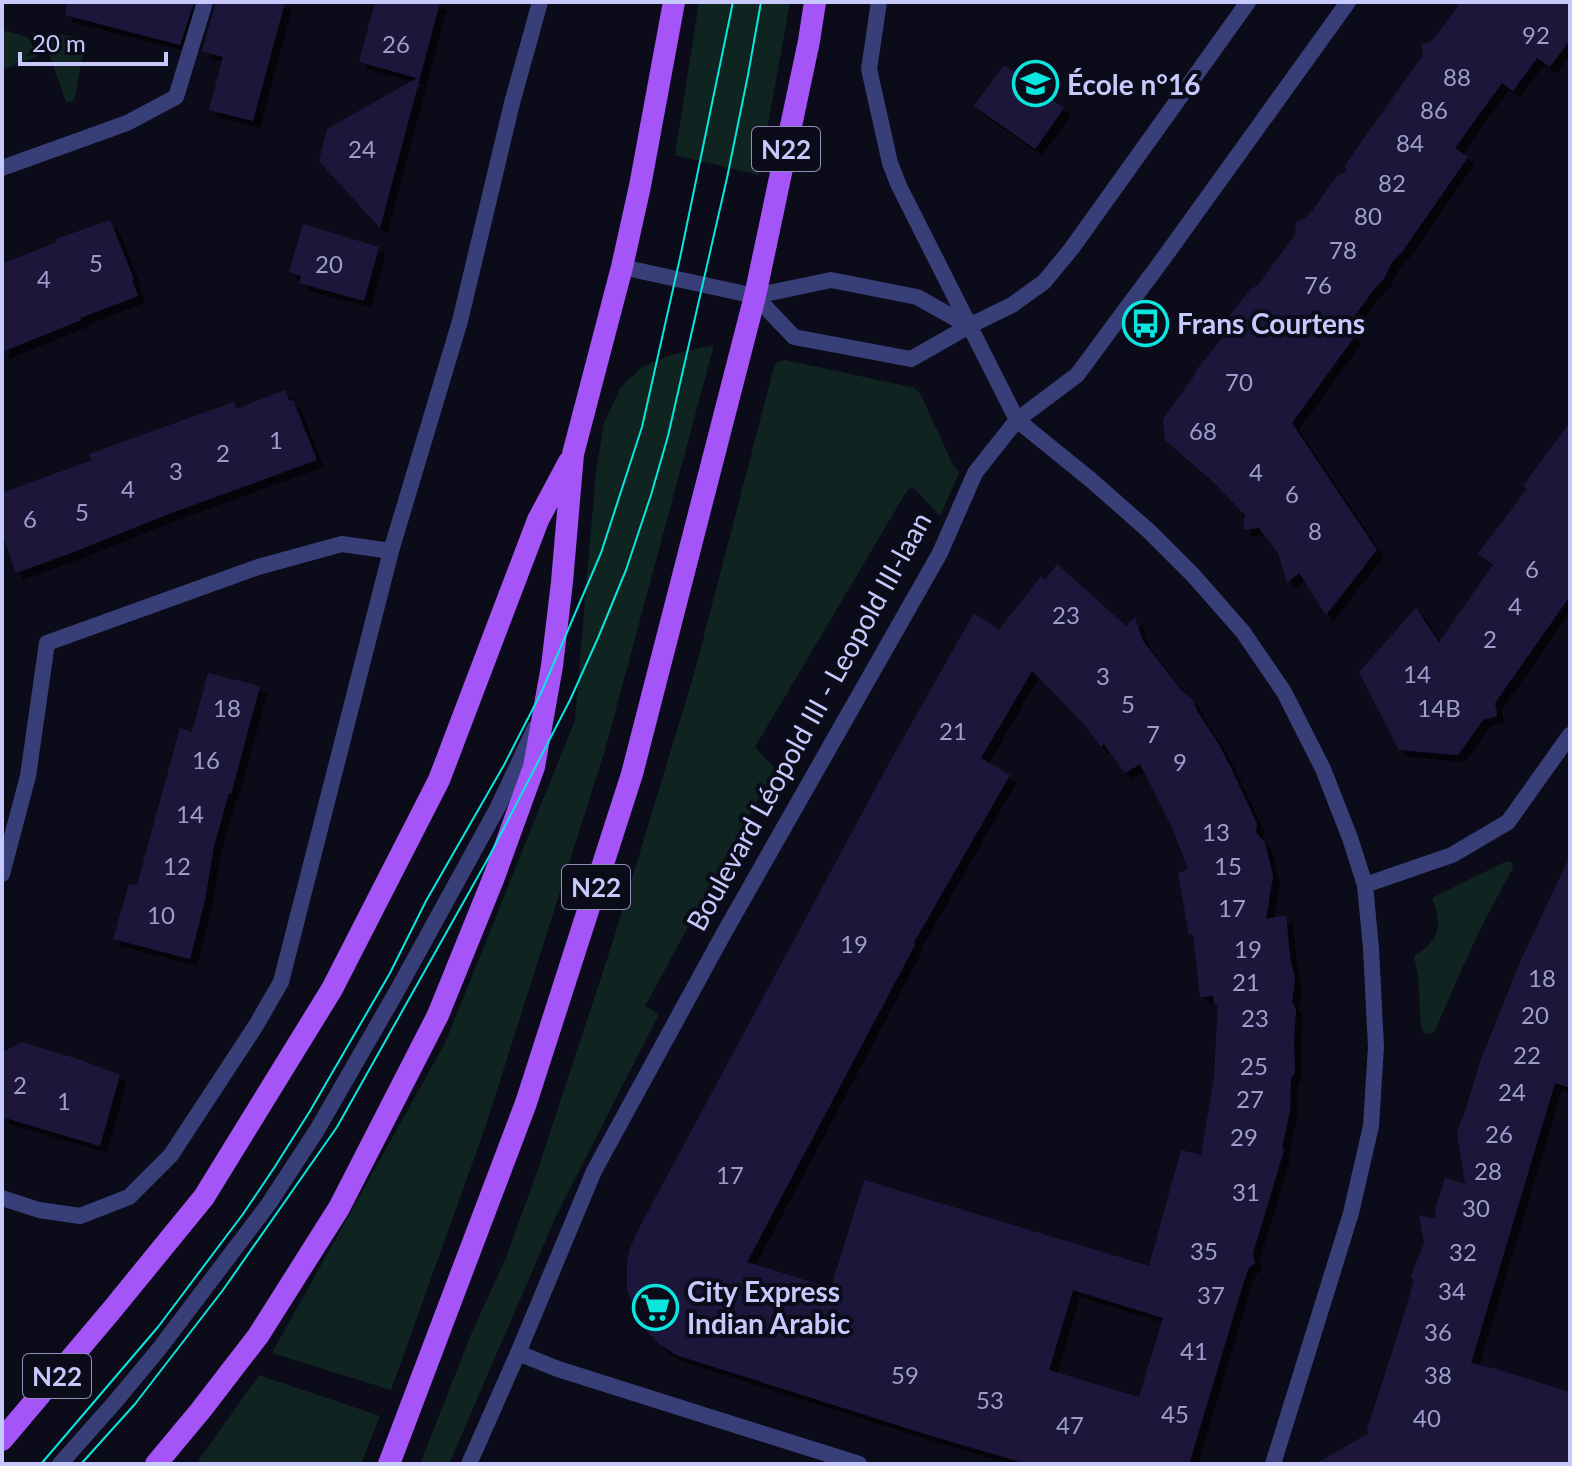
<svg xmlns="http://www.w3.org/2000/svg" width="1572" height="1466" viewBox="0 0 1572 1466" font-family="Lato,sans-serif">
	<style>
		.green { fill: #0f2420 }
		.building { fill: #1b183a; fill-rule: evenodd; filter: url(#shadow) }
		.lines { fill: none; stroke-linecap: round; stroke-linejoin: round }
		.service { stroke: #383f78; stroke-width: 16 }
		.minor { stroke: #383f78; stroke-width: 16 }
		.tertiary { stroke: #383f78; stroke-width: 16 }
		.primary { stroke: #a454f7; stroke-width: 22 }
		.tram { stroke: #0ae6de; stroke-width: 2 }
		.labels { text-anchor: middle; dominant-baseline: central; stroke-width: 8; stroke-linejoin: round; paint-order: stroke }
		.number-label { font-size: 24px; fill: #9c9dcc }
		.shield { fill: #0c0b1a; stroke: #8f90b9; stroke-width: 2 }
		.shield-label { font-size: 26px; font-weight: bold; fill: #c7c9fd }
		.poi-label { font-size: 28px; font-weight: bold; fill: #c7c9fd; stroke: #0c0b1a; text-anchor: start }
		.street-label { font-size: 28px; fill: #c7c9fd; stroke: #0c0b1a }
	</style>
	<defs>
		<filter id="shadow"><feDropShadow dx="7" dy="7" stdDeviation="0" flood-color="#0009"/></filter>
	</defs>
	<rect width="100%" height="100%" fill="#0c0b1a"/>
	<path class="green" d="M699,2H790L759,175L675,155Z
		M2,30L28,37L38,56L2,70Z
		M52,33L86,39L75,97L74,101L66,102L49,54V46Z
		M714,345L605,750L485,1128L391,1390L272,1353L445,1043L575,720L596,471L604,423L621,387L643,366L671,355Z
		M785,360L915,388L921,395L952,463L959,473L940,516L914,488L908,489L755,747L785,780L780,790L767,783L645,1006L659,1014L557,1214L449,1464H420L472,1332L506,1258L538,1169L613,941L694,674L774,367L778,362Z
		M1507,861L1512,863L1513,868C1482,922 1459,974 1435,1031L1429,1034L1424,1033L1421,1027L1418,976L1414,956C1440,941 1443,924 1432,898Z
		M259,1375L380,1416L361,1464H196Z"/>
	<path class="building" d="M67,2H194L180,45L65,15Z
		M216,2H285L253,121L209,110L223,57L202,51Z
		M375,2H440L380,228L319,161L327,129L417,78L359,62Z
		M1461,2H1570V40L1550,67L1537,58L1513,91L1502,83L1478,116L1455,148L1468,157L1402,252L1392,262L1384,279L1375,288L1345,329L1355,336L1292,423L1377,550L1326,615L1299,573L1287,583L1278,553L1259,528L1243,530L1245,515L1214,483L1165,440L1163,419L1196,373L1195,372L1229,329L1226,320L1251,289L1258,285L1295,235L1296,222L1305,218L1312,211L1337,176L1346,172L1345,165L1423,55L1421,44L1432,41Z
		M1004,65L1064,108L1035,149L974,106Z
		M110,220L134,279L132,280L138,296L80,318L81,320L2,352V264L57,242L56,239Z
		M303,224L379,247L364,301L299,283L301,276L289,272Z
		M285,390L289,401L293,400L317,460L166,515L71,553L16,573L2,533V493L92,460L89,454L136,437L234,402L236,409Z
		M1570,422V596L1495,703L1497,716L1483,720L1458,755L1399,750L1359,672L1416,608L1439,642L1493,565L1478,554L1527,489L1523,486Z
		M1057,564L1126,626L1135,617L1143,641L1181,690L1193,700L1197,711L1218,743L1232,770L1257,824L1256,832L1265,843L1273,876L1266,919L1286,915L1290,957L1295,980L1292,1002L1296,1009L1294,1041L1295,1072L1291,1078L1290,1110L1282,1148L1284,1150L1253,1253L1255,1263L1249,1268L1244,1281L1189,1464H1027L935,1437L676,1355L659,1344L645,1329L637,1317L627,1290V1260L631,1246L637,1232L887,767L974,613L999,630L1041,576L1045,580ZM1032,671L1082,722L1101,747L1104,744L1125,773L1140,764L1172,827L1188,869L1178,873L1189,935L1193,934L1200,997L1213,996L1214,1004H1218L1214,1078L1201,1155L1181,1150L1149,1266L864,1180L831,1288L747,1262L916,943L913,944L1010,775L981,758ZM1073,1290L1163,1318L1139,1397L1049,1370Z
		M208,673L260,686L231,794L229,793L214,846L205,900L190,959L113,939L129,884L137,885L180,728L192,732Z
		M1570,856V1088L1555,1083L1471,1363L1496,1369L1570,1392V1464H1315L1369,1433L1367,1429L1398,1334L1414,1281L1411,1276L1424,1243L1419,1215L1433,1219L1436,1217L1435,1210L1445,1178L1465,1184L1457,1133L1462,1118L1464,1115L1481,1059L1521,960Z
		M21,1042L78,1059L120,1075L100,1146L2,1117V1053Z"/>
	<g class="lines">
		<path class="service" d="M60,1464L115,1402L159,1349L268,1205L317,1130L397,991L498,807L535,728"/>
		<path class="minor" d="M879,2L869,69L890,163L899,186L1017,420L1091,480L1150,532L1193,575L1243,632L1284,692L1323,769L1350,838L1365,885L1371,948L1376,1047L1371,1126L1351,1213L1273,1464
			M2,168L127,123L176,97L205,2
			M2,874L28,776L47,643L258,567L342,544L391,551
			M1365,885L1452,855L1508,822L1570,735
			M2,1198L39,1210L80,1216L129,1197L171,1155L255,1027L281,982L391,551L460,321L512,103L540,2
			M518,1353L558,1369L859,1464"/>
		<path class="tertiary" d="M622,267L755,296L831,280L917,297L969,326
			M755,296L794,337L911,359L969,326L1012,305L1044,282L1072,248L1248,2
			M469,1464L518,1353L594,1171L724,933L940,553L975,473L1017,420L1077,375L1166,255L1348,2"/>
		<path class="primary" d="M2,1440L111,1311L204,1197L332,989L439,780L538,520L569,462
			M156,1464L201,1410L258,1336L339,1208L438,1015L494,877L534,767L552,666L562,582L573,454L622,267L640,186L674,2
			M389,1464L526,1103L632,774L755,296L809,41L815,2"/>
		<path class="tram" d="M41,1464L158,1327L243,1214L274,1168L310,1111L390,973L426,901L504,765L541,693L601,553L642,427L680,258L733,2
			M81,1464L135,1404L223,1290L337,1127L490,855L570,700L598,638L626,570L651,495L668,436L727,178L748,75L761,2"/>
	</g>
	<defs>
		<symbol id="school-ring" viewBox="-11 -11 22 22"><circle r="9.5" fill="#0c0b1a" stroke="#0ae6de" stroke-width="1.5"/><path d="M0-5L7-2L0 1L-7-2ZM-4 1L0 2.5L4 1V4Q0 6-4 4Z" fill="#0ae6de"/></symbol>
		<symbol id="bus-ring" viewBox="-11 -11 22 22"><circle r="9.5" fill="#0c0b1a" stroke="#0ae6de" stroke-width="1.5"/><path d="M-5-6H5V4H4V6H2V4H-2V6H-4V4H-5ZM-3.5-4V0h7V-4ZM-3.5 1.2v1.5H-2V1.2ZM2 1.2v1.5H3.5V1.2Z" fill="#0ae6de"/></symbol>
		<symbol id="supermarket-ring" viewBox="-11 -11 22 22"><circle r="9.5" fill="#0c0b1a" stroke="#0ae6de" stroke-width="1.5"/><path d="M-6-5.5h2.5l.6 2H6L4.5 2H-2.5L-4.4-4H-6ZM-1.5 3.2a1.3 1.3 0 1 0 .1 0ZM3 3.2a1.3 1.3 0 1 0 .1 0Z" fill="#0ae6de"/></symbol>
	</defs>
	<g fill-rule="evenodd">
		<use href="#school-ring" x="1010" y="58" width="51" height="51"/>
		<use href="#bus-ring" x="1120" y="298" width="51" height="51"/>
		<use href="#supermarket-ring" x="630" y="1282" width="51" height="51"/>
	</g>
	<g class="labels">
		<g class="number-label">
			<text x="1536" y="34">92</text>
			<text x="396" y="43">26</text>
			<text x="1457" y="76">88</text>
			<text x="1434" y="109">86</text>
			<text x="1410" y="142">84</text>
			<text x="362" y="148">24</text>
			<text x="1392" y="182">82</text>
			<text x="1368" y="215">80</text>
			<text x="1343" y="249">78</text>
			<text x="96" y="262">5</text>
			<text x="329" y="263">20</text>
			<text x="44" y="278">4</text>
			<text x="1318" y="284">76</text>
			<text x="1239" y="381">70</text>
			<text x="1203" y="430">68</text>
			<text x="276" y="439">1</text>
			<text x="223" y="452">2</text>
			<text x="176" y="470">3</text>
			<text x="1256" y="471">4</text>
			<text x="128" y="488">4</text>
			<text x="1292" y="493">6</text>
			<text x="82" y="511">5</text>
			<text x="30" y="518">6</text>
			<text x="1315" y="530">8</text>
			<text x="1532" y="568">6</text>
			<text x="1515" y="605">4</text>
			<text x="1066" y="614">23</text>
			<text x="1490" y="638">2</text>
			<text x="1417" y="673">14</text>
			<text x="1103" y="675">3</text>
			<text x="1128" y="703">5</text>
			<text x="227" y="707">18</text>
			<text x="1439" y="707">14B</text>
			<text x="953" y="730">21</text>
			<text x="1153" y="733">7</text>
			<text x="206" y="759">16</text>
			<text x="1180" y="761">9</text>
			<text x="190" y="813">14</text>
			<text x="1216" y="831">13</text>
			<text x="177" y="865">12</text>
			<text x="1228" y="865">15</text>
			<text x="1232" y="907">17</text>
			<text x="161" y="914">10</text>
			<text x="854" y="943">19</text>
			<text x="1248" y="948">19</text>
			<text x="1542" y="977">18</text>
			<text x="1246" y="981">21</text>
			<text x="1535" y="1014">20</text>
			<text x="1255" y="1017">23</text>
			<text x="1527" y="1054">22</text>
			<text x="1254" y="1065">25</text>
			<text x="20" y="1084">2</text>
			<text x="1512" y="1091">24</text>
			<text x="1250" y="1098">27</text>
			<text x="64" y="1100">1</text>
			<text x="1499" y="1133">26</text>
			<text x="1244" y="1136">29</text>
			<text x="1488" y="1170">28</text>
			<text x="730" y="1174">17</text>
			<text x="1246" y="1191">31</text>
			<text x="1476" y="1207">30</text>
			<text x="1204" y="1250">35</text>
			<text x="1463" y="1251">32</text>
			<text x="1452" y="1290">34</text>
			<text x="1211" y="1294">37</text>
			<text x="1438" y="1331">36</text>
			<text x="1194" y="1350">41</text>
			<text x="905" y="1374">59</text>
			<text x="1438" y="1374">38</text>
			<text x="990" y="1399">53</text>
			<text x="1175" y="1413">45</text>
			<text x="1427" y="1417">40</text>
			<text x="1070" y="1424">47</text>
		</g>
		<g class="shield">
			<rect x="752" y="127" width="68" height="44" rx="6"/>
			<rect x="562" y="865" width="68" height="44" rx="6"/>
			<rect x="23" y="1354" width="68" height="44" rx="6"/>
		</g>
		<g class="shield-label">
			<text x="786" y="149">N22</text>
			<text x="596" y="887">N22</text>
			<text x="57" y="1376">N22</text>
		</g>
		<g class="poi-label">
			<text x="1067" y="84">École n°16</text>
			<text x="1177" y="323">Frans Courtens</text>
			<text x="687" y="1291">City Express<tspan x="687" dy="32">Indian Arabic</tspan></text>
		</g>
		<g class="street-label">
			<text transform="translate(808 721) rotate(-61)">Boulevard Léopold III - Leopold III-laan</text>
		</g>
	</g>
	<rect width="1572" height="1466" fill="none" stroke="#c7c9fd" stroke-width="8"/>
	<path d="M20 52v12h146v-12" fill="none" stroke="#c7c9fd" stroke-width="4"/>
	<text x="32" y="52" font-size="24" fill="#c7c9fd" stroke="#0c0b1a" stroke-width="6" paint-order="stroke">20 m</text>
</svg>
